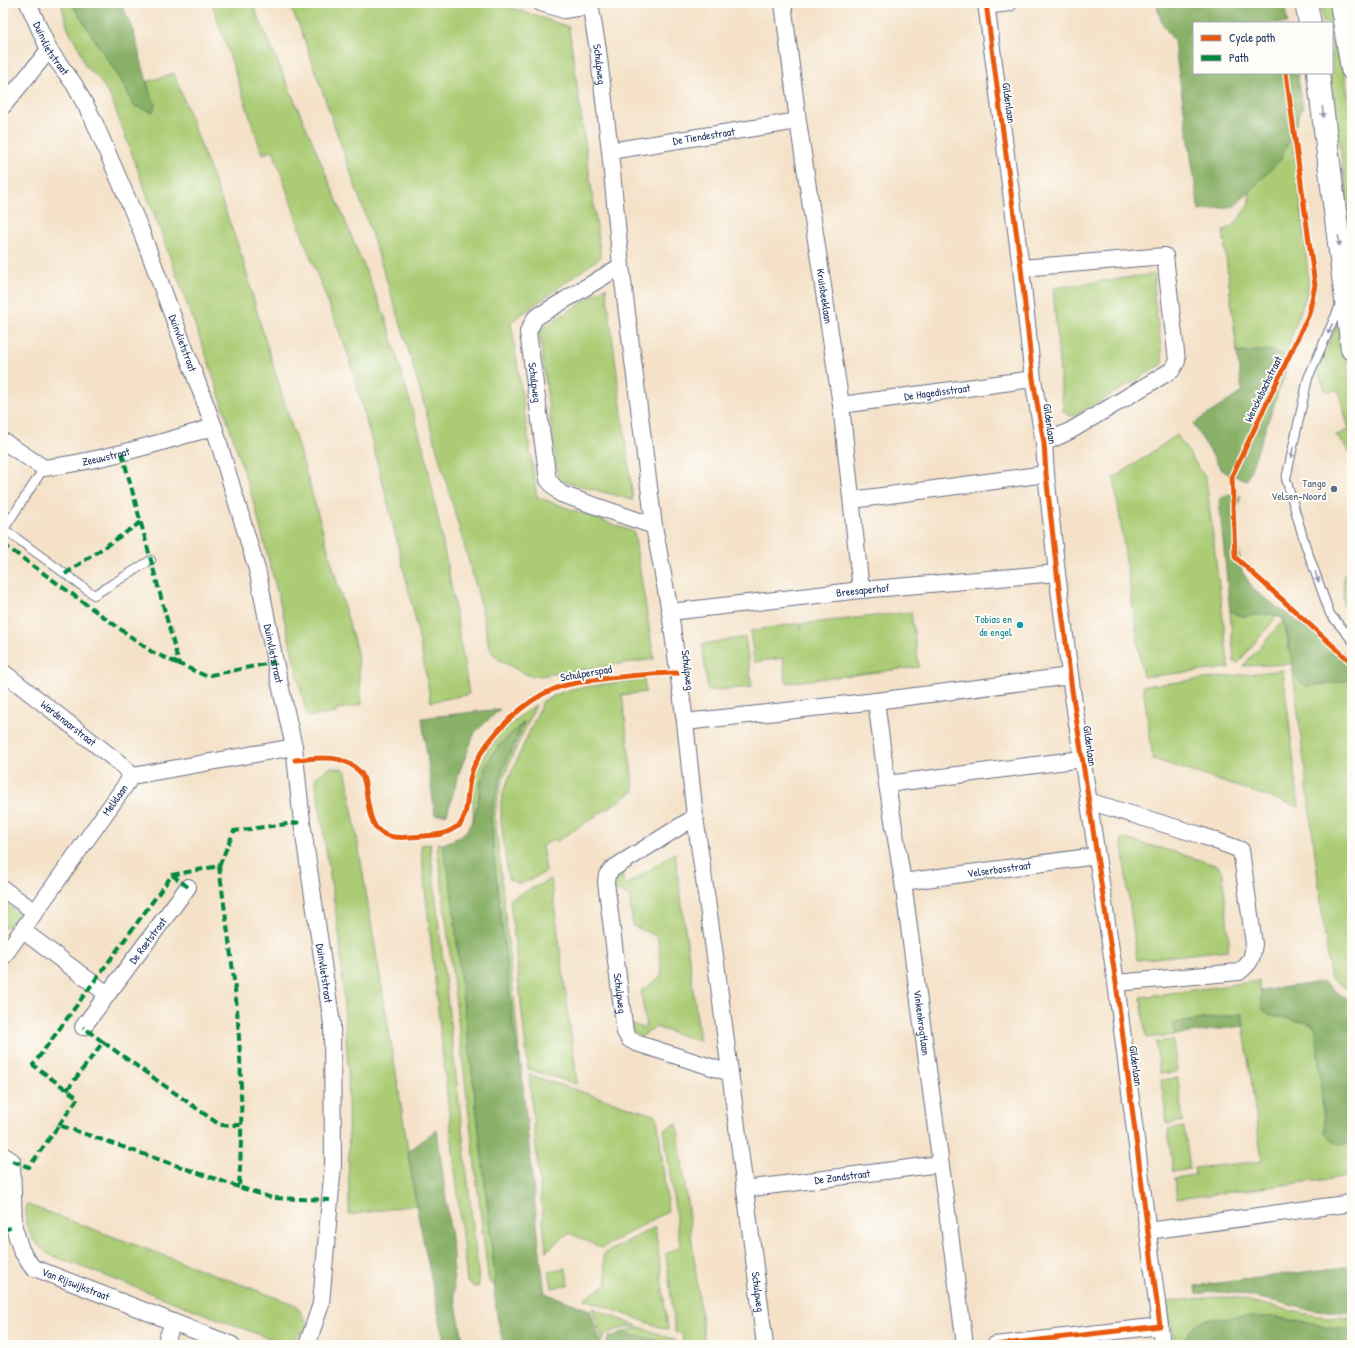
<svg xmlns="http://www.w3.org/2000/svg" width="1355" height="1348" viewBox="0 0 1355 1348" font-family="'Patrick Hand',sans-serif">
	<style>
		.green { fill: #abcc74; stroke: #637e69 }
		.forest { fill: #88b066; stroke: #527062 }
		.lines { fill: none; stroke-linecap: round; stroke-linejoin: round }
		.lane-casing { stroke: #676d83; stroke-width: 10 }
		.street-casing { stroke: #676d83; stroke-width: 18 }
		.secondary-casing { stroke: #676d83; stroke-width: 24 }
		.lane { stroke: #fff; stroke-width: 8 }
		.street { stroke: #fff; stroke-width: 16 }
		.secondary { stroke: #fff; stroke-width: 22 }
		.quiet { stroke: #00873e; stroke-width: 4; stroke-dasharray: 8 4; stroke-linecap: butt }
		.cycleway-casing { stroke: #fdfcf7; stroke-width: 8 }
		.cycleway { stroke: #e8590c; stroke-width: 5 }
		.oneway { fill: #8d97ae }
		.service-dot { fill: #5c6f8a; stroke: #fdfcf7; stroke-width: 1.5 }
		.culture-dot { fill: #0f9aa8; stroke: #fdfcf7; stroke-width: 1.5 }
		.labels { text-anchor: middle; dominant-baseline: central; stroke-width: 4; stroke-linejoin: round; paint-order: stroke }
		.street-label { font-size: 11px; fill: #1b2f5e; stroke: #fdfcf7 }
		.service-label { font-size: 11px; fill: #4e5e75; stroke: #fdfcf7; text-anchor: end }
		.culture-label { font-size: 11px; fill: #0d838f; stroke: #fdfcf7; text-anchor: end }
	</style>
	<rect width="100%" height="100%" fill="#fdfcf7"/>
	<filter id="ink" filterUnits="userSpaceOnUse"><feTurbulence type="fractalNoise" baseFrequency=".025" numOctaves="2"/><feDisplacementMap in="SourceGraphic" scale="8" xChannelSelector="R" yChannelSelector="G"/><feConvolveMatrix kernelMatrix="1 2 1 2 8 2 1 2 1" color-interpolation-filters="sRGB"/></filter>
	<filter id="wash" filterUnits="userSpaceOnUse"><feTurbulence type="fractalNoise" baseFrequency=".012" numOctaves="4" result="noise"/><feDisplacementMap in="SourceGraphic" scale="16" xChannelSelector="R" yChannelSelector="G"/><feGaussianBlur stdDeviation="0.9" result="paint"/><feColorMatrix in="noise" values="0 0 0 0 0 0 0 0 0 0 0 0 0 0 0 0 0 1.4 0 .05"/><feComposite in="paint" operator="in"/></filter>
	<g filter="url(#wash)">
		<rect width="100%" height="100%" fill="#f4e1c7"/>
		<path class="green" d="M61,3H71L75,9L121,80L134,106L155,104L150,94L147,82L174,73L242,256L259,319L308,479L357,652L362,704L335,710L336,713L307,717L286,626L255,507L210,366L112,100L99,79L85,66L79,48L68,29Z
			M212,3H252L313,143L387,322L426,457L451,585L469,694L431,702L415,617L386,495L349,357L302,235L273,150L263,154L259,144Z
			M288,3H498L569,27L601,257L511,322L537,497L634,532L654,659L532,677L502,662L494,655L489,646L479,597L403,331L364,211L300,27Z
			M1321,3H1336L1337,13L1352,127V236L1330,73H1332V23H1323Z
			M1292,134L1302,213L1309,287L1285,355C1269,350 1254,351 1237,353L1223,231L1235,224L1249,204L1250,190L1281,159Z
			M1155,274L1154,296L1163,364L1075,416L1068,415L1063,411L1053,288Z
			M606,287L633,500L558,480L539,330Z
			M1343,324L1352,402V455L1336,435L1349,430L1338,390L1326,392L1318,372L1336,325Z
			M1177,435L1206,479L1229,668L1143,677L1114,478Z
			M1352,572V615L1343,605L1344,574Z
			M1230,611L1242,616L1272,614L1277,616L1238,663L1234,662Z
			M911,612L919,667L786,683L783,658L754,662L750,631L800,623L801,631V624Z
			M1283,621L1285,627L1292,664L1243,666Z
			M745,637L752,687L708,691L702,644Z
			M1283,670L1299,807L1153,759L1143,686Z
			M1293,672L1300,682L1307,686L1352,680V992L1330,977Z
			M644,679L646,692L622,695L634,791L556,842L554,839L542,846L546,872L521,884L508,879L501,820V802L504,789L511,773L543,701L565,691L577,688Z
			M536,705C521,739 497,780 495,817L521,1068L514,1031L494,857L491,818L493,805L503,768L524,723C503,739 485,759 480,786C478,799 477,811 473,823C474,810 472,796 474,783C479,750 509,722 536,705Z
			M331,767L343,769L346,772L398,1085L416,1205L349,1215L348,1070L340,941L315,778Z
			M1121,838L1172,851L1218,866L1223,873L1229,942L1228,950L1137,960Z
			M437,843L443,844L446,865L448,867C454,905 457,945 461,984C474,1082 485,1180 495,1277L494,1286L489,1282L487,1268Z
			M431,844L430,851L432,864L478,1271L479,1286L474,1287L467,1282L422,859L421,845Z
			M675,853L700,1041L655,1027L640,1038L632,1031V1024L644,1028L646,1026L641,991L659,978L662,974L658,939L656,936L633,926L629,896L613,889C613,881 614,876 622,872L624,884L626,885Z
			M551,879L577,1081L578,1082L576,1084L528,1069L510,899Z
			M3,900L20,914L19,921L10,926L3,927Z
			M1259,981L1260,991L1278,1017C1290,1018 1307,1020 1316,1028L1325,1133L1351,1142H1352V1176L1177,1199L1174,1178L1195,1175L1194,1168L1262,1161L1242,1014L1174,1023L1175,1035L1146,1038L1141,997Z
			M1173,1040L1177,1072L1160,1074L1156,1042Z
			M529,1075L657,1116L668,1211L602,1248L569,1233L546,1251Z
			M1178,1078L1183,1121L1167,1124L1161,1080Z
			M677,1123L705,1345H683L682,1334L675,1331L666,1254L680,1246L664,1130Z
			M1184,1127L1190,1169L1173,1172L1168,1129Z
			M26,1204L296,1305L309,1327L293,1339L281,1343L48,1254L34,1241L26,1225Z
			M655,1227L668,1330L584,1299L607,1284L603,1254Z
			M566,1268L568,1285L552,1288L549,1271Z
			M1215,1297C1223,1297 1232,1297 1240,1299C1277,1306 1314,1320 1352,1317V1331L1273,1317L1212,1319L1200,1322L1191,1329L1185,1339V1345H1176L1165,1302Z
			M592,1308L637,1326C629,1327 612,1330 606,1335C605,1337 604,1339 603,1340Z
			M640,1327L676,1341L677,1345H665L660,1341L632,1335L626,1331Z"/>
		<path class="forest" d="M71,3H120L132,26L150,94L155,104L153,112L134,106L121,80Z
			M1176,3H1284L1288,23H1194V73H1297L1303,107L1281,159L1235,206L1199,211L1174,41L1162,23L1157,7Z
			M1256,351H1274L1291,357L1247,480L1230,475L1221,469L1193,424L1242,392L1237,353Z
			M1226,495L1241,496L1238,506L1236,535L1242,571L1254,590L1352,661V680L1307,686L1300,682L1293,672L1286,627L1282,618L1272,614L1242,616L1230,611L1219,500L1221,497Z
			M500,709L475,732L459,773L447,814L435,815L422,718Z
			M524,722L503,768L493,805L491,818L494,857L514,1031L521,1068L540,1254L545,1293L590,1310L602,1345H504C498,1324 493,1299 495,1277C485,1180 474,1082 461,984C457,945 454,905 448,867L446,865L443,844C448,842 453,840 457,838C483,824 476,789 486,766C494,747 510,735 524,722Z
			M1323,982L1350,1001L1352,1014V1142C1338,1147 1334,1143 1325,1133L1316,1028L1311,1024L1268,1014L1263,1010L1260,991Z
			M1242,1014L1244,1026L1175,1035L1174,1023Z
			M437,1129L453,1254L454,1295L464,1345H445L416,1205L408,1152Z
			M1352,1266V1312L1350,1313L1306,1309L1275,1301L1233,1293L1213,1292L1196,1294L1195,1286Z
			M1273,1317L1352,1331V1345H1185C1185,1336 1192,1326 1200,1322C1212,1316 1257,1317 1273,1317Z
			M626,1331C633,1341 655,1335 665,1345H606L609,1337Z"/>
	</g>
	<g filter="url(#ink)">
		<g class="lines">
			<defs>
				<path id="lane" d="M1341,303L1308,378L1286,479L1305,544L1330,614L1352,640
					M44,468L4,529L94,595L151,560"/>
				<g id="street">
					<path id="s1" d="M28,3L49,50L74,84L93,119L140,228L214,427L258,573L275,662L294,747L302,822L332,1024L333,1165L321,1304L307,1345"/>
					<path d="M541,3L564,10L591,6"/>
					<path id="s2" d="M590,3L598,50L610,151L621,266L654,526L670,612L685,722L695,817L716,963L765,1345"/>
					<path id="s3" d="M783,3L798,121L841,405L861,590"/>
					<path d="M986,3L1021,268L1033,379L1044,443L1046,474L1057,573L1072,690L1116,983L1160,1326L995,1345"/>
					<path d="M986,6L1009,3"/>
					<path d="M3,106L49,50"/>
					<path id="s4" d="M610,151L798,121"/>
					<path id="s5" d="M621,266L535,318L528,332L548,480L561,494L654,526"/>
					<path d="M1021,268L1165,256L1177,361L1172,370L1070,431L1044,443"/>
					<path id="s6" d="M841,405L1033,379"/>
					<path id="s7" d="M3,441L44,468C102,461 158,443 214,427"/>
					<path d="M852,500L1046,474"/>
					<path id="s8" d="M670,612L861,590L1057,573"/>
					<path id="s9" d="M3,672L122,765L132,776"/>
					<path id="s10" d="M876,701L887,784L903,882L965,1345"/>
					<path d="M685,722L876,701L1070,676"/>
					<path d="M887,784L1082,759"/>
					<path d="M1088,801L1200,835L1241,850L1254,944C1252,959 1251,963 1239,972L1116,983"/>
					<path id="s11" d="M695,817L612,869L607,875L606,882L625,1032L629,1039L636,1043L730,1073"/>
					<path id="s12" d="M903,882L1096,856"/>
					<path d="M3,889L35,912"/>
					<path d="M22,930L107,994"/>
					<path id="s13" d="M3,957L132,776L294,747"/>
					<path id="s14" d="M83,1027L188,887"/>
					<path id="s15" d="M3,1155L12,1161L14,1227L21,1250L32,1267L232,1345"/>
					<path id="s16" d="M745,1189L940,1164"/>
					<path d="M1148,1231L1352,1203"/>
					<path d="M1160,1326L1162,1345"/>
					<path d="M165,1345L173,1322"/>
				</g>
				<path id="secondary" d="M1306,3L1310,23
					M1341,3L1352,69
					M1318,73L1352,349"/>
			</defs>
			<use href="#lane" class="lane-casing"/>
			<use href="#street" class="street-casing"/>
			<use href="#secondary" class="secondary-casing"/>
			<use href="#lane" class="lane"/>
			<use href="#street" class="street"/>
			<use href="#secondary" class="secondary"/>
			<path class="quiet" d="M122,453L179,664L206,676L275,662
				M3,529H4
				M3,544L152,652L179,664
				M65,574L141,522
				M219,866C226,923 236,981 239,1038C242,1088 242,1138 239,1187L272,1198L330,1200
				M172,875L188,887
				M103,1042L220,1125H241
				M67,1090L103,1042L83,1027
				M59,1125L78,1098L33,1065L172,875L219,866L234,831L302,822
				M12,1161L29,1167L59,1125L239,1187
				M3,1230L14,1227"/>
			<defs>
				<path id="cycleway" d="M986,3L1021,268L1033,379L1044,443L1046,474L1057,573L1072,690L1116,983L1160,1326L995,1345
					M1286,73L1315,285L1309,314L1232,476L1235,557L1352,663
					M295,760C318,758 341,753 359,771C364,775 365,784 366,791C371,822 372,841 410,837C420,836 431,836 441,834C448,833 454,828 460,825C462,821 464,817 465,814C469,798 467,781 474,766C488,736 523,701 554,689C571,682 590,681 608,678C631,676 654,673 678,673"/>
			</defs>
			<use href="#cycleway" class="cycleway-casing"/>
			<use href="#cycleway" class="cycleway"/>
		</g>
		<defs><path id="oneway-solid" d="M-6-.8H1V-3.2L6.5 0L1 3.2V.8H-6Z"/></defs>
		<g class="oneway">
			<use href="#oneway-solid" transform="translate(1323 112) rotate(83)"/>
			<use href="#oneway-solid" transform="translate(1339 241) rotate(83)"/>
			<use href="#oneway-solid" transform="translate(1330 329) rotate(113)"/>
			<use href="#oneway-solid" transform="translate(1292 453) rotate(102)"/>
			<use href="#oneway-solid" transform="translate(1317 577) rotate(71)"/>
		</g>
	</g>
	<circle class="service-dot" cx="1334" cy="489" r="4"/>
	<circle class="culture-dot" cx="1020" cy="625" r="4"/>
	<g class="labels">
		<g class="street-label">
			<text stroke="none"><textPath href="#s1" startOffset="51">Duinvlietstraat</textPath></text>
			<text stroke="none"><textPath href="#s2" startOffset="62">Schulpweg</textPath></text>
			<text transform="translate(1009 103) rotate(82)">Gildenlaan</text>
			<text stroke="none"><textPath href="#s4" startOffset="95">De Tiendestraat</textPath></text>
			<text stroke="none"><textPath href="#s3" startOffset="296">Kruisbeeklaan</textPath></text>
			<text stroke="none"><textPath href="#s1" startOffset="375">Duinvlietstraat</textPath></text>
			<text stroke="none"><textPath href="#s5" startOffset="167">Schulpweg</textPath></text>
			<text transform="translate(1263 389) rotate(-64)">Wenckebachstraat</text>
			<text stroke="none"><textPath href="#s6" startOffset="97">De Hagedisstraat</textPath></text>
			<text transform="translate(1050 424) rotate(82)">Gildenlaan</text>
			<text stroke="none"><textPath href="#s7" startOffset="112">Zeeuwstraat</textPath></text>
			<text stroke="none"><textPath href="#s8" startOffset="194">Breesaperhof</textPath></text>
			<text stroke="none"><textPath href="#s1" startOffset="699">Duinvlietstraat</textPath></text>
			<text transform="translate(688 670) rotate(83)">Schulpweg</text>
			<text transform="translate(586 673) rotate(-10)">Schulperspad</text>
			<text stroke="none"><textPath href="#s9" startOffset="83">Wardenaarstraat</textPath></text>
			<text transform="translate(1090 746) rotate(82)">Gildenlaan</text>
			<text stroke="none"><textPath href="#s13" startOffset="193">Melklaan</textPath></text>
			<text stroke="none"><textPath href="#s12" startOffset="97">Velserbosstraat</textPath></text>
			<text stroke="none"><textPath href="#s14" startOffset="108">De Raetstraat</textPath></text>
			<text stroke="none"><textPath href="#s1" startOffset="1023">Duinvlietstraat</textPath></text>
			<text stroke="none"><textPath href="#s11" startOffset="225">Schulpweg</textPath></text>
			<text stroke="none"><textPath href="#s10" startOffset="325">Vinkenkrogtlaan</textPath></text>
			<text transform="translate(1136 1066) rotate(82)">Gildenlaan</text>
			<text stroke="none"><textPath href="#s16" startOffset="98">De Zandstraat</textPath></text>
			<text stroke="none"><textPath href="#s15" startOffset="168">Van Rijswijkstraat</textPath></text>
			<text stroke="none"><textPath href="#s2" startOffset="1300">Schulpweg</textPath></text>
		</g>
		<g class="service-label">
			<text x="1326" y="483">Tango<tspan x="1326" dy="13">Velsen-Noord</tspan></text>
		</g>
		<g class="culture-label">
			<text x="1012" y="619">Tobias en<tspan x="1012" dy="13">de engel</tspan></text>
		</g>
	</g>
	<rect width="1355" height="1348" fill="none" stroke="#fdfcf7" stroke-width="16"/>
	<rect x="1193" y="22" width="140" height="52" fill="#fdfcf7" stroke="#a3aaba"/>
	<rect x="1201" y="35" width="20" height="6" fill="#e8590c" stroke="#a3aaba"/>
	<text x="1229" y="42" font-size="12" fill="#1b2f5e">Cycle path</text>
	<rect x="1201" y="55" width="20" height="6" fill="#00873e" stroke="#a3aaba"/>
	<text x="1229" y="62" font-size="12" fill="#1b2f5e">Path</text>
</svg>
